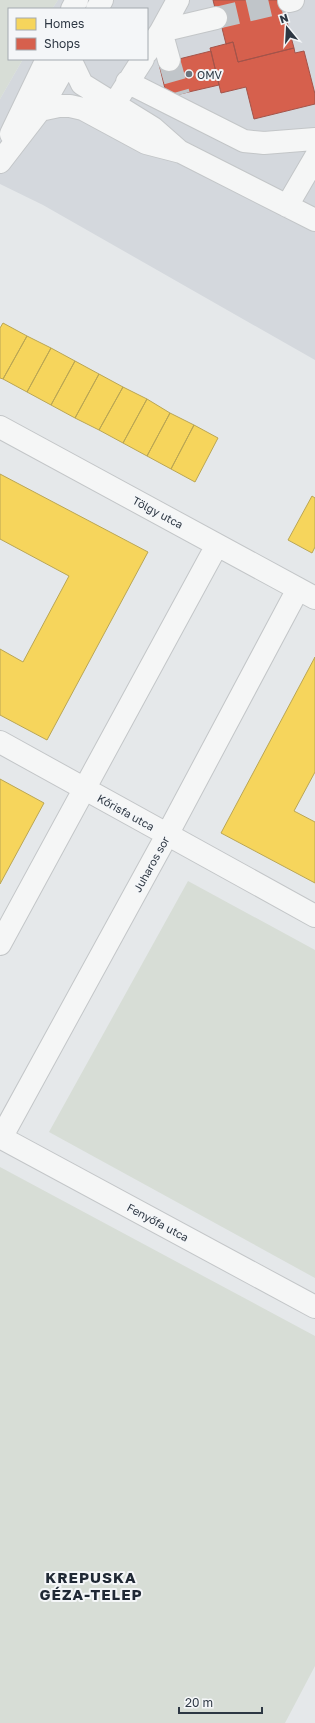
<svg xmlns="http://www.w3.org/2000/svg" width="315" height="1723" viewBox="0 0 315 1723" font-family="'Golos Text',sans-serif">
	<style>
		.built { fill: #d4d8dd }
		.green { fill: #d7ddd6 }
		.homes { fill: #f6d55c; stroke: #baa654 }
		.shops { fill: #d6604d; stroke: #a3544a }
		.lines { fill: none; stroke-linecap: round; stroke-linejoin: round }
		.minor-tunnel { stroke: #c0c5c9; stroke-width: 22; stroke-dasharray: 22 11; stroke-linecap: butt }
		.minor-casing { stroke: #c3c6c8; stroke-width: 24 }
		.minor { stroke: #f5f6f6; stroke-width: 22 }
		.poi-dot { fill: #6d757d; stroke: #f4f6f8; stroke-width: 1.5 }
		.labels { text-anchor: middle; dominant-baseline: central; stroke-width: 4; stroke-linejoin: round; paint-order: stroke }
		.poi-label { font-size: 11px; fill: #2d3743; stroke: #f4f6f8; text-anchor: start }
		.street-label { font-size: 11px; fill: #2d3743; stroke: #f4f6f8 }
		.district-label { font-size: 15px; font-weight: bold; letter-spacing: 1px; fill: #1f2834; stroke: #f4f6f8 }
	</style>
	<rect width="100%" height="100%" fill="#e5e8ea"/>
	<path class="built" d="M58,0H315V360L43,205L0,184V99L23,59H147V9H52Z"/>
	<path class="green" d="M0,0H58L52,9H9V59H23L0,99Z
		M188,881L315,950V1278L49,1132Z
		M0,1167L315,1336V1666L285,1723H0Z"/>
	<path class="homes" d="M3,323L27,336L3,379L0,378V328Z
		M27,336L51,348L27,392L3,379Z
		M51,348L75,361L51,405L27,392Z
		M75,361L99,374L75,418L51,405Z
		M99,374L123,387L99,430L75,418Z
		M123,387L147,399L123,443L99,430Z
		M147,399L170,413L147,456L123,443Z
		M170,413L194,425L171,469L147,456Z
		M194,425L218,438L195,482L171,469Z
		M0,474L148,552L47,740L0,715V649L23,662L69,576L0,539Z
		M312,496L315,498V547L312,553L288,540Z
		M315,657V772L294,811L315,822V883L221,833Z
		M0,779L44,803L0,884Z"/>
	<path class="shops" d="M213,0H281L294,48L238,62L233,42L226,44L218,12H216Z
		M233,42L238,62L294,48L295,53L304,51L315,94V104L254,119L246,87L221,93L210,48Z
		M211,51L219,85L167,97L159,64Z"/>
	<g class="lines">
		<path class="minor-tunnel" d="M216,18L289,1
			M169,60L179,95"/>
		<defs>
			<path id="minor" d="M289,1L293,0
				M72,9L77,0
				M97,9L102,0
				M147,52L161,31L178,0
				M70,59L82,84L153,128L178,150
				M169,60L161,31L216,18
				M127,82L244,141L264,143L315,139
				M120,95L143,59
				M40,110L59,106H70L83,109L146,143L181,152L315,220
				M11,134L47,59
				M0,162L40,110L69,59
				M287,206L315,158
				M0,427L315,598
				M0,742L315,916
				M0,944L217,545
				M0,1137L315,1307
				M1,1138L167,835L298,589"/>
		</defs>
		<use href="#minor" class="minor-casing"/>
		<use href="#minor" class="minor"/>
	</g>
	<circle class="poi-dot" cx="189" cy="74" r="4"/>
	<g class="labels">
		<g class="poi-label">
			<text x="197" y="74">OMV</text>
		</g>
		<g class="street-label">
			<text transform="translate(158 512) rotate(28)">Tölgy utca</text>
			<text transform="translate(126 812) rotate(29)">Kőrisfa utca</text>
			<text transform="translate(151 864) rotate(-61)">Juharos sor</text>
			<text transform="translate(158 1222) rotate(28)">Fenyőfa utca</text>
		</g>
		<g class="district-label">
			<text x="91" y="1577">KREPUSKA<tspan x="91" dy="17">GÉZA-TELEP</tspan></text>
		</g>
	</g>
	<rect x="8" y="8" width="140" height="52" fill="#f4f6f8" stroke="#a4aab0"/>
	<rect x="16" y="18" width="20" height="12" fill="#f6d55c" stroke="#a4aab0"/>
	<text x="44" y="28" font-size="12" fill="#2d3743">Homes</text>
	<rect x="16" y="38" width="20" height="12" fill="#d6604d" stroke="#a4aab0"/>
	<text x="44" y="48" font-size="12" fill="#2d3743">Shops</text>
	<g transform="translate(287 28) rotate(342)" stroke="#f4f6f8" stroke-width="3" paint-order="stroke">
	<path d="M0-3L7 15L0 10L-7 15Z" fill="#2d3743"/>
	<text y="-6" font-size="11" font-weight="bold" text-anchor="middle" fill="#2d3743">N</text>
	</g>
	<path d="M179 1707v6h83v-6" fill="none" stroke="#2d3743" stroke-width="2"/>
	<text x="185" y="1707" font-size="12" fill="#2d3743" stroke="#f4f6f8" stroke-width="3" paint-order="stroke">20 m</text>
</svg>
